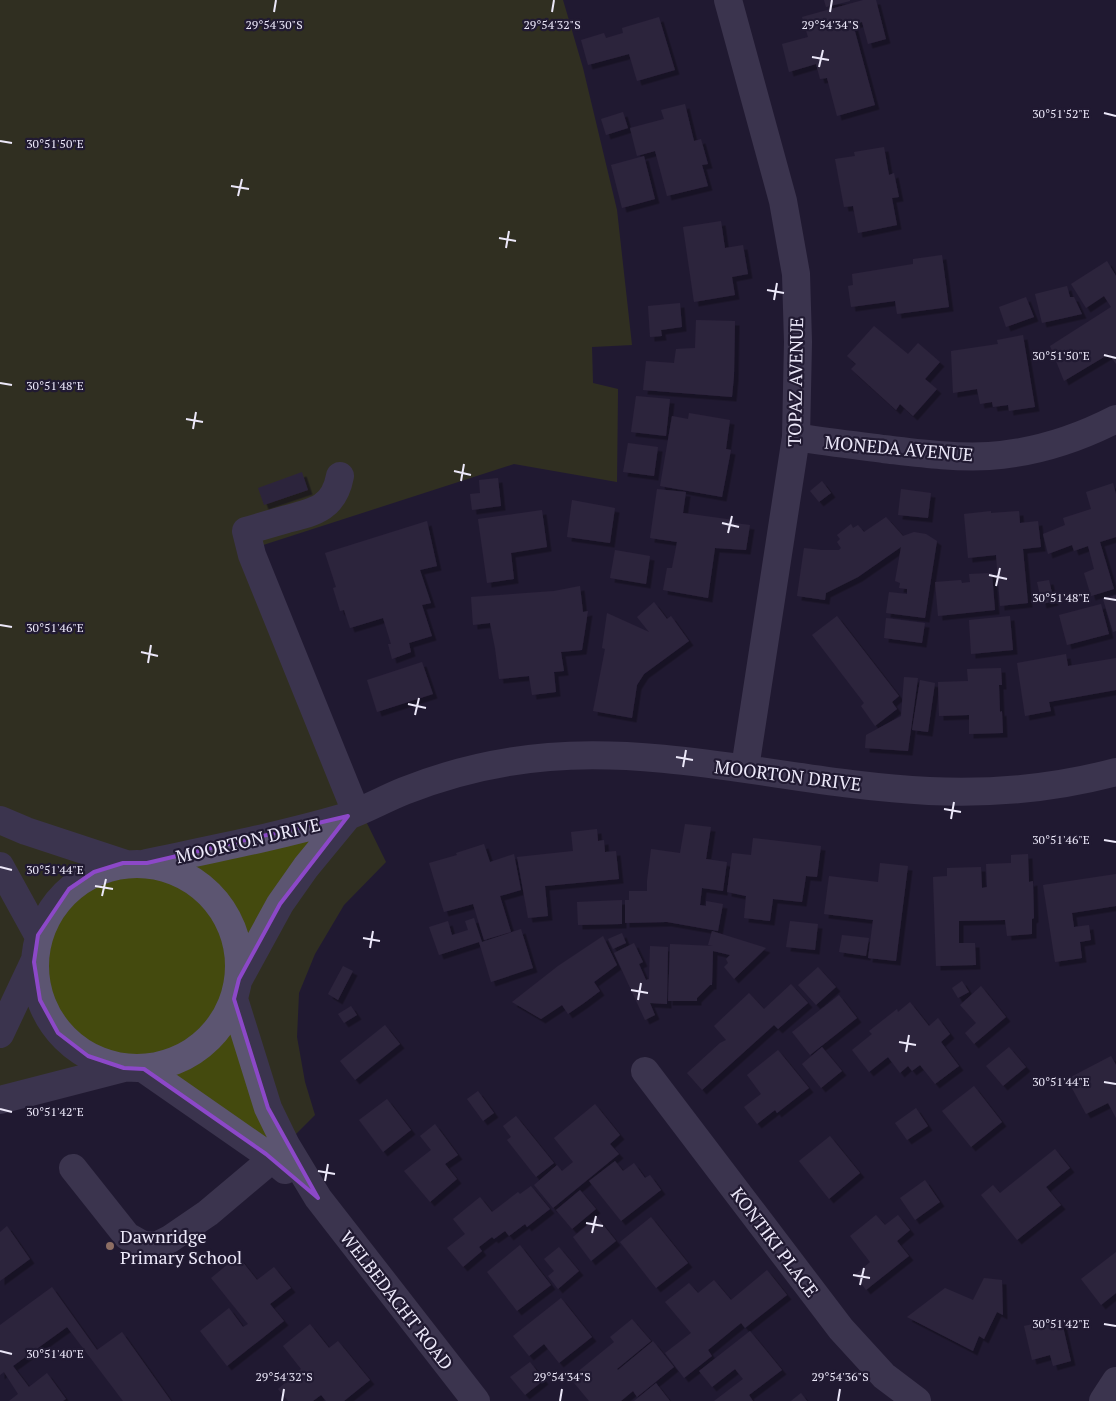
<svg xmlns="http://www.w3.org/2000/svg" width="1116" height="1401" viewBox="0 0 1116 1401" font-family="'PT Serif',serif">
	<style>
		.green { fill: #444a0e }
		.building { fill: #3b304a; filter: url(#shadow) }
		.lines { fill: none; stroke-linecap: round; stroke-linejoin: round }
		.minor { stroke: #5c5571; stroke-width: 28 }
		.marked { fill: none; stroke: #8c48c8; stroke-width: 4; stroke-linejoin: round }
		.ticks { fill: none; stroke: #ece8f9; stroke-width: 2 }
		.education-dot { fill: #8d6e63; stroke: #211a32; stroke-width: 2 }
		.labels { text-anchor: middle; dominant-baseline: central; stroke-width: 4.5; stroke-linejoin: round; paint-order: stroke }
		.street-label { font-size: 18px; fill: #ece8f9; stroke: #211a32 }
		.poi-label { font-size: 18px; fill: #ece8f9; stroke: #211a32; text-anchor: start }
		.ticks-label { font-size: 12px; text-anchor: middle; fill: #ece8f9; stroke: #211a32; stroke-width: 4.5; stroke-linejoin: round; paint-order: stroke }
	</style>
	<defs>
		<filter id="shadow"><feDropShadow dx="4.5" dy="4.5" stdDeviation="0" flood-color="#0009"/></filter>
	</defs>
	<rect width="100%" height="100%" fill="#211a32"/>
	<path class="green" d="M0,0H563L583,68L617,210L632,345L592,347L593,383L618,389L617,482L514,464L257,547L359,807L386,862L344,905L315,954L299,993L297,1037L305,1082L315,1115L270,1160L142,1070L0,1101Z"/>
	<path class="building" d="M824,0H850V1L826,7Z
		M863,0H876L886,39L868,44L862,22L853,24L875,105L837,116L827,78L820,79L816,64L789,72L782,44L808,37L802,17Z
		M659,17L675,70L637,81L629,54L588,65L581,40L604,33L606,38L623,33L622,28Z
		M685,104L694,141L701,139L708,164L702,165L708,186L667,196L655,151L637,156L630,128L664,119L661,110Z
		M623,112L628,128L606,135L601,119Z
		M884,147L889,175L894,173L899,197L892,198L897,225L858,233L853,206L844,207L835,159L855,156L854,152Z
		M644,156L655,199L622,208L611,165Z
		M721,221L725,248L743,245L748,274L732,277L735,295L694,302L683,227Z
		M942,255L949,307L897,314L895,301L851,307L848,286L853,285L852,274L913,264V259Z
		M1107,261L1116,276V364L1109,354L1064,381L1050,346L1111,307L1104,296L1086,308L1071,284Z
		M1067,286L1070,297H1074L1082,314L1042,323L1035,294Z
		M1026,297L1034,317L1006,327L999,307Z
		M680,303L682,327L661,330L662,336L650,337L648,306Z
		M696,320L735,321L734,376L732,397L643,390L646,361L674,363L676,349L695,348Z
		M874,326L908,354L918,343L940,362L925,379L937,389L913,416L900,404L896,410L851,369L856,364L847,356Z
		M1023,335L1035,407L1009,411L1008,405L993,407L992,402L980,404L977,389L953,393L951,351L998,344L997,340Z
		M636,396L670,399L666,436L631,432Z
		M689,413L730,420L726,449L731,450L722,497L660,486L672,416L688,419Z
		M628,443L658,447L654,476L623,472Z
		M302,472L308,490L264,505L258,488Z
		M498,478L501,506L472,510L470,494L480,493L479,480Z
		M822,481L831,493L819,502L810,491Z
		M1113,483L1116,494V537L1100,542L1114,589L1091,596L1084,573L1094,569L1088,546L1074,551L1072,545L1048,554L1043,534L1065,525L1063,518L1091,509L1086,492Z
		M657,489L686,492L683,513L734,520V523L750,525L746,550L715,548L708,598L663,590L667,568H672L677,542L650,538Z
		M901,489L931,493L928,518L898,515Z
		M572,500L615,508L610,543L567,537Z
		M542,510L547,547L511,553L514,579L487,583L478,519Z
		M991,511V513L1019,511L1020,523L1038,521L1041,547L1023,549L1028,603L1000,606L996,555L968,558L964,514Z
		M886,517L903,536L914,532L926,534L937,541L925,618L886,613L889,592L907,594V589L899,588L900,583L895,581L901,547L858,577L826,593L825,600L797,596L804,548L821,550H839L841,548L837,542L840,539L837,535L851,524L853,528L858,525L864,532Z
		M427,521L437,566L420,570L431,603L422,605L432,636L409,643L411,652L392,659L388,644H391L383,618L350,628L344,610L340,611L333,588L336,587L325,553Z
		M615,550L650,556L646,584L610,578Z
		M992,573L995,610L938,616L935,582L961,580L962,583L970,582L969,574Z
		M1049,580L1054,601L1042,604L1037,582Z
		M580,586L583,612L588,611L582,650L561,652L564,671L554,672L556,692L532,695L529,676L499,679L495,648L490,623L473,625L471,597L554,591Z
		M1116,595V631L1113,632L1103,599Z
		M654,602L667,619L671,616L689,641L644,674L637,685L632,718L593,711L605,649L602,648L607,613L649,632L637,617Z
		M1101,604L1109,634L1067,645L1059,615Z
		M837,616L899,696L892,702L897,709L875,726L861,706L864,703L812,635Z
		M1010,616L1013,650L971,654L969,620Z
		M886,618L925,623L922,643L884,638Z
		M1066,654L1068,666L1116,658V690L1049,702L1051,711L1025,716L1017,663Z
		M422,662L433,694L377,712L367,680Z
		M1001,668L1002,685H999L1000,712L1002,711L1003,733L969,734V715L939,716L938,682L968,681L967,669Z
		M904,677L918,678L908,751L865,748L866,735L901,716Z
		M920,680L935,683L928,732L912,730Z
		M685,824L711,827L706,859L727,862L723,891L702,888L700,905L706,906V901L723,904L718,931L667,922L625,923V900H629V891H647V881L651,849L680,853Z
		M597,829L598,841L604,840L605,852L616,851L619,879L545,886L548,916L528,918L517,857L573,851L571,832Z
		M753,838L821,846L817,877L806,876L802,902L773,899L770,921L744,918L746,896L727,892L732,853L751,855Z
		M484,844L490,862L514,854L521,890L500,896L511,932L484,940L473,904L444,912L429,863L457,855L456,853Z
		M1028,854L1029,882L1033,881L1034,918L1032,919V934L1007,936L1005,920L959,921V943H975L976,965L936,966L933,877L947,876V868L981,867L982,888L987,887L986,864L1011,863V855Z
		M880,863L908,866L896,961L868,958L873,920L824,914L829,876L878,882Z
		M1116,874V906L1072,913L1074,927L1089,925L1091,940L1080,942L1082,958L1055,962L1043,885Z
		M622,900V924L578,925L577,902Z
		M474,918L482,942L521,929L533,968L491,982L479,942L439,955L429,927L448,921L452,935L468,930L465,921Z
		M790,921L818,924L815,950L786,947Z
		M712,931L766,948L734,979L724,967L728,963L726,959L730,955L713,951L712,985H710L697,998V1001H668L670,944L713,946L708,945Z
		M622,933L626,943L613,949L608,939Z
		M842,935L869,938L866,956L839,952Z
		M603,936L617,965L594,982L600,991L584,1003L568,1014L562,1005L541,1019L512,1002L558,966Z
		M634,943L643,962L639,964L646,980L649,979L650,946L668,947L667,1004L650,1003L655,1015L645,1020L614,953Z
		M343,966L353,971L338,1000L328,994Z
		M818,967L836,987L816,1005L798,985Z
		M962,981L969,992L958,998L952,988Z
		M791,984L808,1003L778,1029L774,1025L702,1090L687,1073L720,1043L726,1040L714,1026L749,993L764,1009Z
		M981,986L1006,1017L974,1044L965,1033L976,1023L960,1005Z
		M839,995L857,1018L810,1055L792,1032Z
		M910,1002L929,1026L938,1018L950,1034L941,1042L959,1066L935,1084L920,1065L912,1071L908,1066L900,1073L888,1057L869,1072L852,1050L872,1034L869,1031L897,1009L898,1012Z
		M351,1006L357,1015L344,1023L338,1014Z
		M385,1025L400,1044L355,1080L340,1061Z
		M822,1047L842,1071L821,1088L802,1064Z
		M1009,1047L1026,1067L1003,1086L986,1066Z
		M778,1050L809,1088L777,1113L775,1110L757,1124L744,1107L761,1094L747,1075Z
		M1111,1056L1116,1065V1118L1108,1103L1086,1114L1067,1079Z
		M974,1086L1002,1122L971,1147L942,1111Z
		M478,1091L494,1113L483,1121L467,1099Z
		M387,1099L411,1130L383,1152L359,1120Z
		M595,1104L620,1135L610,1144L619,1154L553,1208L534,1185L557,1165L562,1171L573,1162L554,1138Z
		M916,1108L928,1126L907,1140L895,1123Z
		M516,1116L554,1163L536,1177L507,1140L511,1137L503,1126Z
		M435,1124L458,1155L445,1164L457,1179L430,1202L404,1171L431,1150L420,1136Z
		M830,1136L860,1173L829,1199L799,1161Z
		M1055,1149L1070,1168L1046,1187L1061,1205L1017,1240L981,1195L993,1185L1000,1193Z
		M615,1161L623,1171L634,1163L645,1178L650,1175L661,1190L621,1221L589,1181Z
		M925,1180L940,1202L915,1220L900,1198Z
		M531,1186L550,1209L527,1227L525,1224L509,1236L505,1231L494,1239L492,1237L479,1247L482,1251L463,1267L447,1248L465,1234L453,1219L480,1197L492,1212L518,1192L520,1194Z
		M580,1190L596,1209L572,1229L556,1210Z
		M876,1215L885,1225L898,1215L910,1230L897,1241L909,1256L866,1290L855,1275L870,1262L850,1236Z
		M597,1217L616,1241L591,1261L573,1237Z
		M651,1217L688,1263L656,1288L620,1242Z
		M7,1226L30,1259L0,1281V1232Z
		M520,1245L551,1285L517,1311L487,1272Z
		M559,1247L579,1271L558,1289L548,1276L554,1271L544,1259Z
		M1116,1252V1293L1101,1305L1081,1279Z
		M238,1256L257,1280L274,1267L291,1288L270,1304L284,1321L227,1366L200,1331L229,1308L243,1327L248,1324L211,1278Z
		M767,1270L787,1295L745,1328L741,1323L708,1350L712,1356L684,1378L665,1353L691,1333L665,1302L689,1283L698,1293L714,1280L731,1300Z
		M984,1278L1002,1280L1003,1315L997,1312L984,1339L979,1336L973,1351L907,1317L945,1288L973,1300Z
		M52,1287L97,1350L122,1332L171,1401H123L67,1327L13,1366L29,1387L47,1373L66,1399L63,1401H9L18,1394L4,1372L0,1375V1325Z
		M561,1298L592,1337L559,1363L544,1344L529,1356L513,1336Z
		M1061,1318L1071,1361L1053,1366L1050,1355L1032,1360L1024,1326Z
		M632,1319L651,1341L617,1369L618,1370L653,1341L674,1367L637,1397L633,1391L621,1401H589L570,1378L614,1342L610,1337Z
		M310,1324L329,1348L338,1341L370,1380L344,1401H326L321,1395L313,1401H288L278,1389L301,1369L283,1346Z
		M750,1331L782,1370L749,1395L753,1401H714L743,1379L735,1369L712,1387L699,1371Z
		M530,1362L544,1380L525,1395L510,1377Z
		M656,1383L670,1401H634Z
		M801,1393L807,1401H791Z"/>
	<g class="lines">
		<path class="minor" d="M728,0L783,201L796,274L798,342L796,437L745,768
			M796,437C825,442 854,445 883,449C918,453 954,458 989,456C1033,453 1077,439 1116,419
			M340,476C334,508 315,512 287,519C273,523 259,527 246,531L252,555L356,812
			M0,820L26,831L123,863
			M147,863C213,849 280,836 345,817C365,810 384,799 404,791C449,773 500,761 549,757C676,747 802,785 929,791C991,794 1056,788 1116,772
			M35 966a102 102 0 1 1 204 0a102 102 0 1 1-204 0Z
			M0,866L38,935
			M239,979L280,904L306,867L348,816
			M234,999L268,1108L286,1145L318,1198L476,1401
			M0,1034L34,962
			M144,1069L266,1154L285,1170
			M645,1071L841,1329L884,1376L917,1401
			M0,1100L124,1068
			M73,1168L127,1236L143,1245L156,1246L170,1239L208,1213L272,1159
			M1103,1401L1116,1381"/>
	</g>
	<path d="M0 0H1116V1401H0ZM348,816L280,904L239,979L234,999L268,1108L318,1198L266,1154L144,1069L124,1068L88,1056L58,1033L40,1000L34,962L38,935L69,889L94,872L123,863H147Z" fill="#211a32" fill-opacity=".55" fill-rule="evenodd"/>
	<path class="marked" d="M348,816L280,904L239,979L234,999L268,1108L318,1198L266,1154L144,1069L124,1068L88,1056L58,1033L40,1000L34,962L38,935L69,889L94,872L123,863H147Z"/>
	<path class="ticks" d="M274,12L276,0M552,12L554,0M830,12L832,0M812,57L829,60M819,67L823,50M1104,113L1116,116M0,141L12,143M231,186L249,189M238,196L242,179M499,238L516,241M506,248L509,231M767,290L784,293M774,300L777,283M1104,355L1116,358M0,383L12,385M186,419L203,422M193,429L196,412M454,471L471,475M461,481L464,464M722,523L739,527M728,533L732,516M989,575L1007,579M996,586L1000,568M1104,598L1116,600M0,625L12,627M141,652L158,656M148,663L151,645M408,704L426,708M415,715L419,698M676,757L693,760M683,767L686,750M944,809L961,812M951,819L954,802M1104,840L1116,842M0,867L12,870M95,886L113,889M102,896L106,879M363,938L380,941M370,948L373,931M631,990L648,993M638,1000L641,983M899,1042L916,1045M906,1052L909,1035M1104,1082L1116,1084M0,1109L12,1112M318,1171L335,1174M325,1181L328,1164M586,1223L603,1226M592,1233L596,1216M853,1275L870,1278M860,1285L864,1268M1104,1324L1116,1326M0,1351L12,1354M282,1401L284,1389M560,1401L562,1389M838,1401L840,1389"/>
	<circle class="education-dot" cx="110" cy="1246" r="5"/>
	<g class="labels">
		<g class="street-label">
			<text transform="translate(795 382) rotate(-89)">TOPAZ AVENUE</text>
			<text transform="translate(899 448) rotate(5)">MONEDA AVENUE</text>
			<text transform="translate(788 775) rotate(7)">MOORTON DRIVE</text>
			<text transform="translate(248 840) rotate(-13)">MOORTON DRIVE</text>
			<text transform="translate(775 1242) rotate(53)">KONTIKI PLACE</text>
			<text transform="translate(397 1300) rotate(52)">WELBEDACHT ROAD</text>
		</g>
		<g class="poi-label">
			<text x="120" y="1236">Dawnridge<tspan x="120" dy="21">Primary School</tspan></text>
		</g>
	</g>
	<g class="ticks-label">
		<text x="274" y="29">29°54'30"S</text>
		<text x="552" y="29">29°54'32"S</text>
		<text x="830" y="29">29°54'34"S</text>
		<text x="1061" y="118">30°51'52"E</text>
		<text x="55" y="148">30°51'50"E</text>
		<text x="1061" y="360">30°51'50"E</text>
		<text x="55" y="390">30°51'48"E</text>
		<text x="1061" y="602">30°51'48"E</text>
		<text x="55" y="632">30°51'46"E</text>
		<text x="1061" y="844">30°51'46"E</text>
		<text x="55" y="874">30°51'44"E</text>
		<text x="1061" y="1086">30°51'44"E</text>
		<text x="55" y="1116">30°51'42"E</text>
		<text x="1061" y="1328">30°51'42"E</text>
		<text x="55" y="1358">30°51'40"E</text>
		<text x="284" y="1381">29°54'32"S</text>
		<text x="562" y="1381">29°54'34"S</text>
		<text x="840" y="1381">29°54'36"S</text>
	</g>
</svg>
